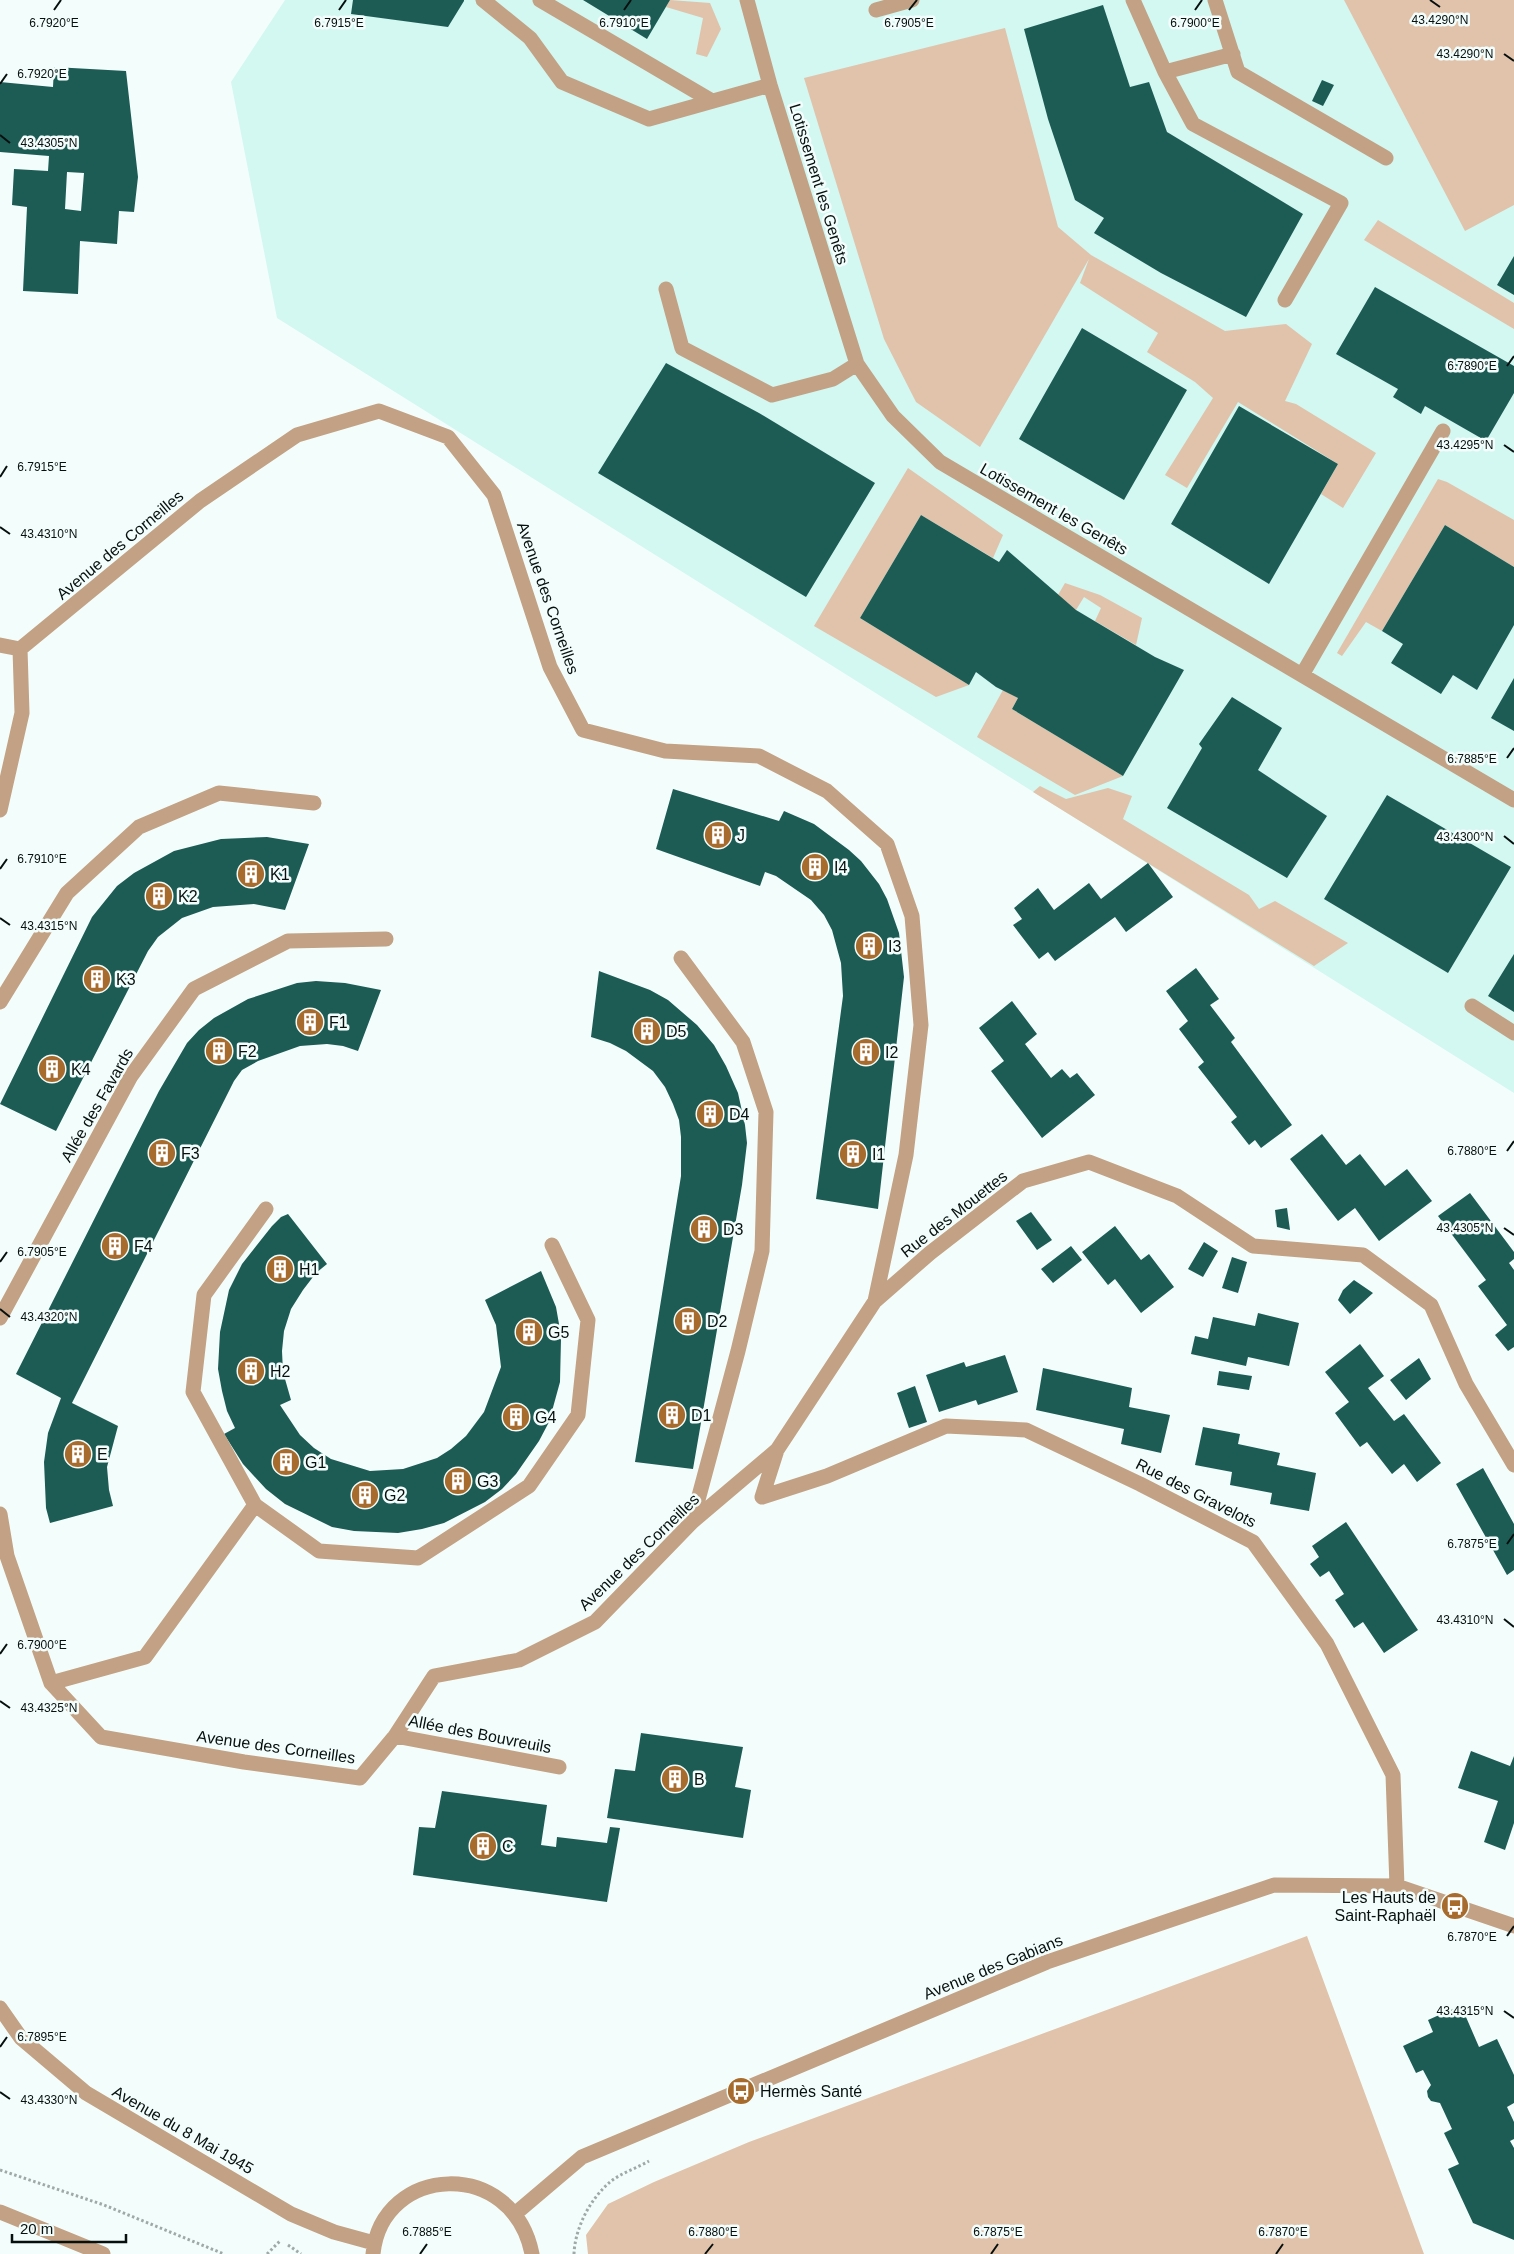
<svg xmlns="http://www.w3.org/2000/svg" width="1514" height="2254" viewBox="0 0 1514 2254" font-family="Arial,sans-serif">
	<style>
		.built { fill: #d3f7f1 }
		.green { fill: #e0c3aa }
		.building { fill: #1d5c55; fill-rule: evenodd }
		.lines { fill: none; stroke-linecap: round; stroke-linejoin: round }
		.path { stroke: #9fa9a7; stroke-width: 3; stroke-dasharray: 2.5 2.5; stroke-linecap: butt }
		.minor { stroke: #c2a184; stroke-width: 15 }
		.ticks { fill: none; stroke: #07100f; stroke-width: 2 }
		.labels { text-anchor: middle; dominant-baseline: central; stroke-width: 5; stroke-linejoin: round; paint-order: stroke }
		.street-label { font-size: 16px; fill: #07100f; stroke: #f3fefc }
		.poi-label { font-size: 16px; fill: #07100f; stroke: #f3fefc; text-anchor: start }
		.ticks-label { font-size: 12px; text-anchor: middle; fill: #07100f; stroke: #f3fefc; stroke-width: 5; stroke-linejoin: round; paint-order: stroke }
	</style>
	<rect width="100%" height="100%" fill="#f3fefc"/>
	<path class="built" d="M285,0H1514V1093L277,318L231,82Z"/>
	<path class="green" d="M670,0L710,3L721,29L707,57L696,54L703,18L666,7Z
		M1344,0H1514V205L1465,231Z
		M1005,28L1058,227L1091,255L1225,331L1286,324L1312,344L1285,401L1296,404L1376,453L1343,508L1321,494L1338,464L1238,402L1187,488L1165,475L1213,398L1195,382L1147,352L1158,333L1080,283L1089,259L980,447L916,402L884,339L804,78Z
		M1378,220L1514,303V329L1364,240Z
		M908,468L1003,535L993,558L921,515L860,618L969,685L936,697L814,626Z
		M1438,479L1447,482L1514,520V567L1445,525L1382,631L1366,622L1342,656L1337,653Z
		M1065,583L1100,595L1142,618L1136,645L1095,621L1101,608L1084,597L1076,610L1058,595Z
		M1003,690L1018,698L1012,709L1123,776L1075,795L977,737Z
		M1040,786L1066,799L1108,788L1132,796L1123,819L1249,895L1259,909L1275,901L1348,943L1314,966L1033,792Z
		M1307,1936L1424,2254H588L586,2235L608,2204L654,2182L749,2142Z"/>
	<path class="building" d="M353,0H464V1L448,27L351,14Z
		M583,0H670L647,39Z
		M1103,5L1130,87L1149,82L1167,132L1303,214L1246,317L1161,273L1094,233L1104,218L1075,200L1048,119L1024,29Z
		M54,67L126,71L138,177L134,212L119,211L117,244L80,241L78,294L23,291L27,207L12,205L14,169L48,171L49,156L0,152V82L53,87ZM67,172L84,173L81,211L65,209Z
		M1322,80L1334,85L1323,106L1312,101Z
		M1514,256V295L1497,285Z
		M1375,287L1514,366V393L1486,441L1425,406L1421,414L1393,397L1398,389L1336,354Z
		M1082,328L1187,390L1124,500L1019,439Z
		M666,363L759,413L875,483L806,597L598,473Z
		M1239,406L1338,464L1269,584L1171,524Z
		M921,515L999,562L1007,550L1076,610L1155,657L1184,670L1123,776L1012,709L1018,698L996,687L976,672L969,685L860,618Z
		M1445,525L1514,567V625L1477,690L1453,675L1441,694L1391,663L1403,644L1382,631Z
		M1514,678V731L1491,718Z
		M1232,697L1282,728L1258,770L1327,816L1287,878L1167,808L1202,748L1199,744Z
		M673,789L779,821L784,811L814,824L849,850L861,861L879,884L887,899L899,933L904,977L878,1209L816,1199L843,996L841,963L832,930L824,915L811,900L776,876L765,872L760,886L656,849Z
		M1387,795L1511,867L1448,973L1324,899Z
		M267,837L309,844L285,910L254,904L213,907L182,918L158,937L148,951L56,1131L0,1104L92,917L117,886L134,873L174,851L221,839Z
		M1148,863L1173,897L1126,932L1115,917L1055,961L1048,952L1039,959L1013,925L1022,919L1014,908L1038,888L1054,910L1089,883L1101,899Z
		M1514,954V1012L1488,996Z
		M1196,968L1219,999L1210,1005L1235,1038L1231,1042L1292,1125L1261,1148L1255,1140L1249,1145L1231,1122L1237,1117L1198,1067L1204,1062L1179,1029L1188,1021L1166,991Z
		M599,971L650,990L668,1000L697,1025L714,1045L726,1066L738,1093L745,1125L747,1143L742,1185L693,1469L635,1462L681,1176V1137L679,1120L673,1104L665,1087L653,1071L626,1051L610,1043L591,1037Z
		M316,981L345,983L381,990L358,1051L343,1046L327,1044L300,1046L258,1061L242,1070L234,1081L72,1403L118,1426L107,1467L109,1490L113,1506L50,1523L46,1508L44,1462L48,1433L61,1398L16,1374L159,1091L187,1043L199,1030L214,1018L248,999L297,983Z
		M1012,1001L1037,1034L1025,1044L1051,1078L1062,1069L1070,1078L1077,1073L1095,1095L1042,1138L991,1071L1004,1061L979,1028Z
		M1322,1134L1346,1165L1360,1154L1385,1186L1407,1169L1432,1201L1379,1241L1355,1208L1338,1221L1290,1159Z
		M1470,1193L1514,1252V1259L1509,1263L1514,1270V1347L1508,1351L1495,1335L1507,1325L1478,1286L1486,1280L1438,1216Z
		M1287,1208L1290,1230L1277,1227L1275,1210Z
		M1031,1212L1052,1240L1037,1250L1016,1221Z
		M288,1214L327,1264L316,1273L303,1290L291,1309L284,1331L282,1351L283,1372L291,1400L280,1405L300,1435L314,1448L331,1459L370,1471L403,1469L437,1458L451,1449L466,1436L484,1412L501,1367L496,1325L485,1300L541,1271L556,1307L559,1324L561,1339L560,1382L549,1422L539,1441L516,1474L502,1489L485,1502L444,1523L422,1529L398,1533L354,1531L332,1527L285,1504L266,1489L243,1464L224,1434L235,1428L227,1411L222,1391L218,1369L220,1332L229,1290L242,1264L272,1226L281,1217Z
		M1115,1226L1141,1260L1149,1254L1174,1287L1141,1313L1115,1279L1108,1285L1082,1252Z
		M1204,1242L1218,1251L1203,1277L1188,1269Z
		M1071,1246L1082,1260L1053,1283L1041,1269Z
		M1232,1257L1247,1262L1238,1293L1222,1288Z
		M1354,1280L1373,1293L1350,1314L1338,1300L1343,1290Z
		M1258,1313L1299,1323L1289,1366L1248,1357L1246,1366L1191,1354L1195,1336L1208,1339L1213,1317L1255,1326Z
		M1360,1344L1384,1376L1368,1388L1394,1421L1404,1414L1441,1463L1417,1482L1404,1464L1392,1474L1367,1442L1360,1447L1335,1413L1349,1402L1325,1372Z
		M1005,1355L1018,1392L978,1405L976,1400L939,1412L926,1375L964,1362L966,1367Z
		M1419,1358L1431,1379L1406,1400L1390,1380Z
		M1043,1368L1132,1388L1129,1407L1170,1415L1161,1453L1121,1444L1124,1429L1036,1410Z
		M1219,1371L1252,1376L1249,1390L1217,1385Z
		M915,1386L927,1422L909,1428L897,1393Z
		M1203,1427L1240,1434L1238,1444L1280,1453L1277,1465L1316,1473L1309,1511L1270,1504L1272,1493L1230,1485L1232,1472L1195,1465Z
		M1483,1468L1514,1524V1570L1507,1575L1456,1484Z
		M1346,1522L1418,1630L1384,1653L1363,1622L1354,1628L1335,1600L1344,1594L1329,1571L1320,1577L1310,1564L1319,1557L1312,1546Z
		M641,1733L743,1747L735,1787L751,1790L743,1838L607,1818L615,1769L635,1771Z
		M1471,1751L1510,1766L1514,1756V1823L1505,1850L1484,1842L1498,1801L1458,1788Z
		M442,1791L547,1805L541,1845L556,1847L557,1837L607,1843L610,1827L620,1828L607,1902L413,1875L419,1827L435,1828Z
		M1457,2007L1463,2018L1466,2017L1479,2047L1497,2039L1514,2075V2103L1507,2107L1514,2122V2139L1510,2141L1514,2148V2240L1473,2223L1448,2169L1459,2164L1444,2133L1452,2129L1440,2103L1431,2101L1428,2097L1427,2091L1431,2085L1423,2070L1416,2073L1403,2046L1433,2032L1428,2020Z"/>
	<g class="lines">
		<path class="path" d="M0,2170L104,2205L224,2254
			M288,2245L301,2254
			M267,2254L281,2240
			M574,2254C575,2228 590,2199 610,2182C621,2173 637,2168 649,2161"/>
		<path class="minor" d="M483,0L530,38L562,82L649,119L770,85
			M540,0L712,101
			M747,0L770,85L857,364L893,416L940,462L1514,800
			M1133,0L1165,72L1233,54
			M1215,0L1238,72L1386,158
			M876,10L912,0
			M1165,72L1193,124L1341,203L1285,300
			M666,289L682,348L772,395L833,379L857,364
			M0,645L20,649
			M1302,675L1443,431
			M0,810L22,713L20,649L200,501L297,435L379,411L448,437L494,495L550,667L583,730L665,751L759,756L827,791L887,844L912,916L921,1025L906,1155L875,1301
			M681,958L743,1042L766,1112L762,1251L738,1351L692,1522
			M0,1002L67,893L139,827L219,793L314,803
			M1472,1006L1514,1033
			M266,1209L204,1295L193,1392L255,1505L319,1551L418,1558L529,1486L578,1415L588,1320L552,1245
			M0,1318L131,1076L194,989L288,941L386,939
			M762,1497L777,1450L875,1301L930,1253L1023,1181L1089,1162L1177,1196L1253,1246L1363,1255L1431,1305L1466,1384L1514,1465
			M762,1497L827,1476L946,1426L1026,1430L1140,1484L1253,1542L1327,1644L1393,1775L1397,1886
			M0,1514L7,1556L51,1683L101,1737L244,1762L360,1778L395,1736L434,1676L519,1660L595,1622L692,1522L777,1450
			M51,1683L145,1657L255,1505
			M395,1736L559,1767
			M0,2008L21,2038L86,2093L291,2214L334,2232L374,2243
			M0,2212L103,2254
			M516,2213L582,2157L1047,1962L1274,1885L1397,1886L1514,1926
			M373,2254C382,2164 513,2157 532,2254"/>
	</g>
	<path class="ticks" d="M1430,0L1440,7M54,10L61,0M339,10L346,0M624,10L631,0M909,10L917,0M1195,10L1202,0M1504,54L1514,61M0,84L7,74M0,135L10,143M1507,366L1514,356M1504,445L1514,452M0,477L7,466M0,527L10,534M1507,758L1514,748M1504,836L1514,844M0,869L7,859M0,918L10,925M1507,1151L1514,1141M1504,1228L1514,1235M0,1262L7,1252M0,1309L10,1317M1507,1544L1514,1534M1504,1619L1514,1627M0,1654L7,1644M0,1701L10,1708M1507,1936L1514,1926M1504,2011L1514,2018M0,2047L7,2037M0,2092L10,2099M420,2254L427,2244M705,2254L713,2244M991,2254L998,2244M1276,2254L1283,2244"/>
	<defs>
		<symbol id="building-disc" viewBox="-11 -11 22 22"><circle r="9.5" fill="#a66b2d" stroke="#f3fefc"/><path d="M-4-6H4V6H1V3H-1V6H-4ZM-2.5-4.3h1.7v1.8h-1.7ZM.8-4.3h1.7v1.8H.8ZM-2.5-1h1.7V.8h-1.7ZM.8-1h1.7V.8H.8Z" fill="#fff"/></symbol>
		<symbol id="bus-disc" viewBox="-11 -11 22 22"><circle r="9.5" fill="#a66b2d" stroke="#f3fefc"/><path d="M-5-6H5V4H4V6H2V4H-2V6H-4V4H-5ZM-3.5-4V0h7V-4ZM-3.5 1.2v1.5H-2V1.2ZM2 1.2v1.5H3.5V1.2Z" fill="#fff"/></symbol>
	</defs>
	<g fill-rule="evenodd">
		<use href="#building-disc" x="702" y="819" width="32" height="32"/>
		<use href="#building-disc" x="799" y="851" width="32" height="32"/>
		<use href="#building-disc" x="235" y="858" width="32" height="32"/>
		<use href="#building-disc" x="143" y="880" width="32" height="32"/>
		<use href="#building-disc" x="853" y="930" width="32" height="32"/>
		<use href="#building-disc" x="81" y="963" width="32" height="32"/>
		<use href="#building-disc" x="294" y="1006" width="32" height="32"/>
		<use href="#building-disc" x="631" y="1015" width="32" height="32"/>
		<use href="#building-disc" x="203" y="1035" width="32" height="32"/>
		<use href="#building-disc" x="850" y="1036" width="32" height="32"/>
		<use href="#building-disc" x="36" y="1053" width="32" height="32"/>
		<use href="#building-disc" x="694" y="1098" width="32" height="32"/>
		<use href="#building-disc" x="146" y="1137" width="32" height="32"/>
		<use href="#building-disc" x="837" y="1138" width="32" height="32"/>
		<use href="#building-disc" x="688" y="1213" width="32" height="32"/>
		<use href="#building-disc" x="99" y="1230" width="32" height="32"/>
		<use href="#building-disc" x="264" y="1253" width="32" height="32"/>
		<use href="#building-disc" x="672" y="1305" width="32" height="32"/>
		<use href="#building-disc" x="513" y="1316" width="32" height="32"/>
		<use href="#building-disc" x="235" y="1355" width="32" height="32"/>
		<use href="#building-disc" x="656" y="1399" width="32" height="32"/>
		<use href="#building-disc" x="500" y="1401" width="32" height="32"/>
		<use href="#building-disc" x="62" y="1438" width="32" height="32"/>
		<use href="#building-disc" x="270" y="1446" width="32" height="32"/>
		<use href="#building-disc" x="442" y="1465" width="32" height="32"/>
		<use href="#building-disc" x="349" y="1479" width="32" height="32"/>
		<use href="#building-disc" x="659" y="1763" width="32" height="32"/>
		<use href="#building-disc" x="467" y="1830" width="32" height="32"/>
		<use href="#bus-disc" x="1439" y="1890" width="32" height="32"/>
		<use href="#bus-disc" x="725" y="2075" width="32" height="32"/>
	</g>
	<g class="labels">
		<g class="street-label">
			<text transform="translate(819 184) rotate(73)">Lotissement les Genêts</text>
			<text transform="translate(1054 509) rotate(30)">Lotissement les Genêts</text>
			<text transform="translate(120 545) rotate(-40)">Avenue des Corneilles</text>
			<text transform="translate(548 598) rotate(71)">Avenue des Corneilles</text>
			<text transform="translate(97 1105) rotate(-60)">Allée des Favards</text>
			<text transform="translate(954 1214) rotate(-38)">Rue des Mouettes</text>
			<text transform="translate(1196 1493) rotate(27)">Rue des Gravelots</text>
			<text transform="translate(639 1552) rotate(-44)">Avenue des Corneilles</text>
			<text transform="translate(480 1734) rotate(11)">Allée des Bouvreuils</text>
			<text transform="translate(276 1747) rotate(8)">Avenue des Corneilles</text>
			<text transform="translate(993 1967) rotate(-22)">Avenue des Gabians</text>
			<text transform="translate(183 2130) rotate(30)">Avenue du 8 Mai 1945</text>
		</g>
		<g class="poi-label">
			<text x="737" y="835">J</text>
			<text x="834" y="867">I4</text>
			<text x="270" y="874">K1</text>
			<text x="178" y="896">K2</text>
			<text x="888" y="946">I3</text>
			<text x="116" y="979">K3</text>
			<text x="329" y="1022">F1</text>
			<text x="666" y="1031">D5</text>
			<text x="238" y="1051">F2</text>
			<text x="885" y="1052">I2</text>
			<text x="71" y="1069">K4</text>
			<text x="729" y="1114">D4</text>
			<text x="181" y="1153">F3</text>
			<text x="872" y="1154">I1</text>
			<text x="723" y="1229">D3</text>
			<text x="134" y="1246">F4</text>
			<text x="299" y="1269">H1</text>
			<text x="707" y="1321">D2</text>
			<text x="548" y="1332">G5</text>
			<text x="270" y="1371">H2</text>
			<text x="691" y="1415">D1</text>
			<text x="535" y="1417">G4</text>
			<text x="97" y="1454">E</text>
			<text x="305" y="1462">G1</text>
			<text x="477" y="1481">G3</text>
			<text x="384" y="1495">G2</text>
			<text x="694" y="1779">B</text>
			<text x="502" y="1846">C</text>
			<text x="1436" y="1897" text-anchor="end">Les Hauts de<tspan x="1436" dy="18">Saint-Raphaël</tspan></text>
			<text x="760" y="2091">Hermès Santé</text>
		</g>
	</g>
	<g class="ticks-label">
		<text x="1440" y="24">43.4290°N</text>
		<text x="339" y="27">6.7915°E</text>
		<text x="54" y="27">6.7920°E</text>
		<text x="624" y="27">6.7910°E</text>
		<text x="909" y="27">6.7905°E</text>
		<text x="1195" y="27">6.7900°E</text>
		<text x="1465" y="58">43.4290°N</text>
		<text x="42" y="78">6.7920°E</text>
		<text x="49" y="147">43.4305°N</text>
		<text x="1472" y="370">6.7890°E</text>
		<text x="1465" y="449">43.4295°N</text>
		<text x="42" y="471">6.7915°E</text>
		<text x="49" y="538">43.4310°N</text>
		<text x="1472" y="763">6.7885°E</text>
		<text x="1465" y="841">43.4300°N</text>
		<text x="42" y="863">6.7910°E</text>
		<text x="49" y="930">43.4315°N</text>
		<text x="1472" y="1155">6.7880°E</text>
		<text x="1465" y="1232">43.4305°N</text>
		<text x="42" y="1256">6.7905°E</text>
		<text x="49" y="1321">43.4320°N</text>
		<text x="1472" y="1548">6.7875°E</text>
		<text x="1465" y="1624">43.4310°N</text>
		<text x="42" y="1649">6.7900°E</text>
		<text x="49" y="1712">43.4325°N</text>
		<text x="1472" y="1941">6.7870°E</text>
		<text x="1465" y="2015">43.4315°N</text>
		<text x="42" y="2041">6.7895°E</text>
		<text x="49" y="2104">43.4330°N</text>
		<text x="427" y="2236">6.7885°E</text>
		<text x="713" y="2236">6.7880°E</text>
		<text x="998" y="2236">6.7875°E</text>
		<text x="1283" y="2236">6.7870°E</text>
	</g>
	<path d="M12 2234v8h114v-8" fill="none" stroke="#07100f" stroke-width="2.5"/>
	<text x="20" y="2234" font-size="15" fill="#07100f" stroke="#f3fefc" stroke-width="4" paint-order="stroke">20 m</text>
</svg>
